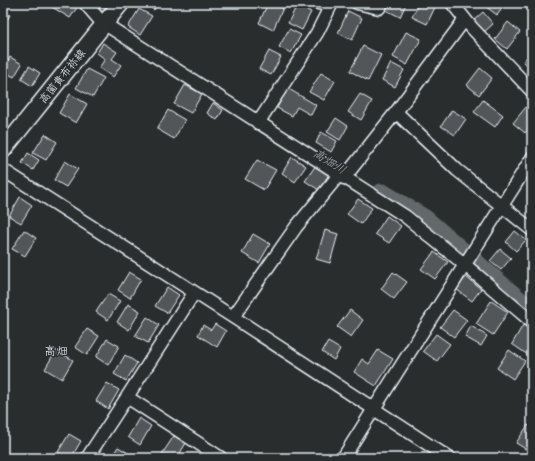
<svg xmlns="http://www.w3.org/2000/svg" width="535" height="461" viewBox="0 0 535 461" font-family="Delius,'Klee One',sans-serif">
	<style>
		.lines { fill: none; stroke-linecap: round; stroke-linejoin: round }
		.river { stroke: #63686b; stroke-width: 23 }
		.building { fill: #535759; stroke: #e8f1f8 }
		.minor-casing { stroke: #e8f1f8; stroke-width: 15 }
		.secondary-casing { stroke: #e8f1f8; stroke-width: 19 }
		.minor { stroke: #2a2d2e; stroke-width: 12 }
		.secondary { stroke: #2a2d2e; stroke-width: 16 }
		.labels { text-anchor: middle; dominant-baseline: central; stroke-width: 3; stroke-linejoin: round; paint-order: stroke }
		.street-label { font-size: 11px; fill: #e8f1f8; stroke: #2a2d2e }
		.water-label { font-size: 12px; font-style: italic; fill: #acb3b9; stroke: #2a2d2e }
		.neighbourhood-label { font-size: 12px; fill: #e8f1f8; stroke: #2a2d2e }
	</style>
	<rect width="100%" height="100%" fill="#2a2d2e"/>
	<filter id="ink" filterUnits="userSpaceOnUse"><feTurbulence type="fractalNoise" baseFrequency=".025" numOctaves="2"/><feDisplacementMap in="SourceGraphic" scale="8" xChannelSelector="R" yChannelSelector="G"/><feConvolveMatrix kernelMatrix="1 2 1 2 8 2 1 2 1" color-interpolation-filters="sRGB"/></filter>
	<g filter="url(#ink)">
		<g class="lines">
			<path class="river" d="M94,3L97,7
				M382,195L423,220L532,314"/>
		</g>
		<path class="building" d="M54,3H74L78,6L70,18L52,7Z
			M144,3H158L154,10Z
			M268,3H273L283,8L273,30L259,23Z
			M389,3L406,4L400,17L386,10Z
			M419,3H437L427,24L412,17Z
			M466,3H476L471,8Z
			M487,3H507L497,15L485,6Z
			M297,5L311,12L302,30L288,23Z
			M139,9L152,16L140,35L128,27Z
			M3,11L10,15L3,26Z
			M348,11L362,18L352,40L338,33Z
			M483,12L493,24L483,33L473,21Z
			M508,22L520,32L507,49L495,39Z
			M289,29L301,35L291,53L279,47Z
			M406,32L421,39L407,65L393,57Z
			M103,43L117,52L112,59L121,65L113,77L99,68L105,59L97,53Z
			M363,46L381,55L368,81L350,71Z
			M269,51L281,57L271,75L259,69Z
			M532,52V70L523,61Z
			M10,57L22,64L14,77L3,71Z
			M391,63L404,70L395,87L382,80Z
			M29,66L40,73L32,86L21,79Z
			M480,68L492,78L479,95L467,85Z
			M87,69L104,78L93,97L76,88Z
			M321,73L335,81L324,100L309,92Z
			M185,85L202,94L191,113L174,104Z
			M287,88L316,105L311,115L297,107L292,116L277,108Z
			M3,94L9,98L3,107Z
			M70,94L87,104L76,123L59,113Z
			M360,94L372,101L361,120L348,112Z
			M483,100L503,115L495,127L474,112Z
			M213,103L223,110L217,120L207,113Z
			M526,107L532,112V124L525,133L513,123Z
			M168,110L185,120L174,139L157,129Z
			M452,110L466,119L455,135L441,126Z
			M336,118L348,126L340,140L327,132Z
			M321,132L337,141L331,152L316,143Z
			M45,134L57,142L46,160L33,153Z
			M28,153L39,160L33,170L22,163Z
			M292,157L306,166L295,182L282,173Z
			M257,160L276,170L264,190L245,179Z
			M65,161L78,169L66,187L54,180Z
			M316,165L329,174L319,190L305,181Z
			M20,197L32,205L21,223L9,216Z
			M358,199L372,208L361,224L347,214Z
			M387,216L401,226L389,243L375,234Z
			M24,230L36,238L25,256L12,249Z
			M325,230L338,234L330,263L316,259Z
			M515,231L526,240L516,251L506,242Z
			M253,234L270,244L259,263L242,253Z
			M500,249L511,258L501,270L490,261Z
			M434,252L448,262L435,279L421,269Z
			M129,272L141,279L130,298L118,290Z
			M393,272L407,282L394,299L381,289Z
			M466,277L481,289L472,301L456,289Z
			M167,287L179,295L167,313L155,306Z
			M108,294L120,301L108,320L96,312Z
			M491,301L508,312L493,335L476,324Z
			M128,304L140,311L129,330L117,322Z
			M350,310L363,320L351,337L337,327Z
			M453,310L467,320L454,337L440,327Z
			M147,317L159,325L148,343L135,336Z
			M215,324L226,331L217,347L198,335L203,325L211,330Z
			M523,325L532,331V349L528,355L512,344Z
			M471,326L487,336L481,346L465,337Z
			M87,329L99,336L87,355L75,347Z
			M436,334L450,344L437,361L423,351Z
			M107,339L119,346L108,365L96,357Z
			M328,342L340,349L334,360L322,352Z
			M56,350L73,360L62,379L45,369Z
			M378,350L393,359L376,386L354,372L362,359L369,364Z
			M509,350L525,361L513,379L497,368Z
			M125,355L137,363L126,381L114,374Z
			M107,383L119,390L108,409L96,401Z
			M139,418L151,426L140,445L128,437Z
			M528,425L532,427V453L516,443Z
			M69,434L81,441L71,458H67L58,452Z
			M174,436L186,443L177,458H168L162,454Z
			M118,447L130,454L128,458H111Z"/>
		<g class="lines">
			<defs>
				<path id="minor" d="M85,3L104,25
					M357,3L379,8L382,3
					M452,3L472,28L532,91
					M106,22L111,28L405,216L464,264L532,322
					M396,112L457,170L532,230
					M258,123L317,33L331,5L318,3
					M3,170L233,317L449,458
					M344,178L396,112L465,19
					M233,317L296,227L339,175
					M127,397L194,293
					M87,458L127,397L221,458
					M343,458L532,158"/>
				<path id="secondary" d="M3,150L121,3"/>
			</defs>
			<use href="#minor" class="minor-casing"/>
			<use href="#secondary" class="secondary-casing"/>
			<use href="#minor" class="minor"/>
			<use href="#secondary" class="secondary"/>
		</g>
	</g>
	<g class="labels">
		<g class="street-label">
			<text transform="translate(62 76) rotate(-51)">高薗貴布祢線</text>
		</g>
		<g class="water-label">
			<text transform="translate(330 161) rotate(32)">高畑川</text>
		</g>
		<g class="neighbourhood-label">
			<text x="56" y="350">高畑</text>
		</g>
	</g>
	<rect width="535" height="461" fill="none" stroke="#2a2d2e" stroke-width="16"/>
	<rect x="8" y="8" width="519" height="445" fill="none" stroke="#e8f1f8" stroke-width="1.5" filter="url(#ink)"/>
</svg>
